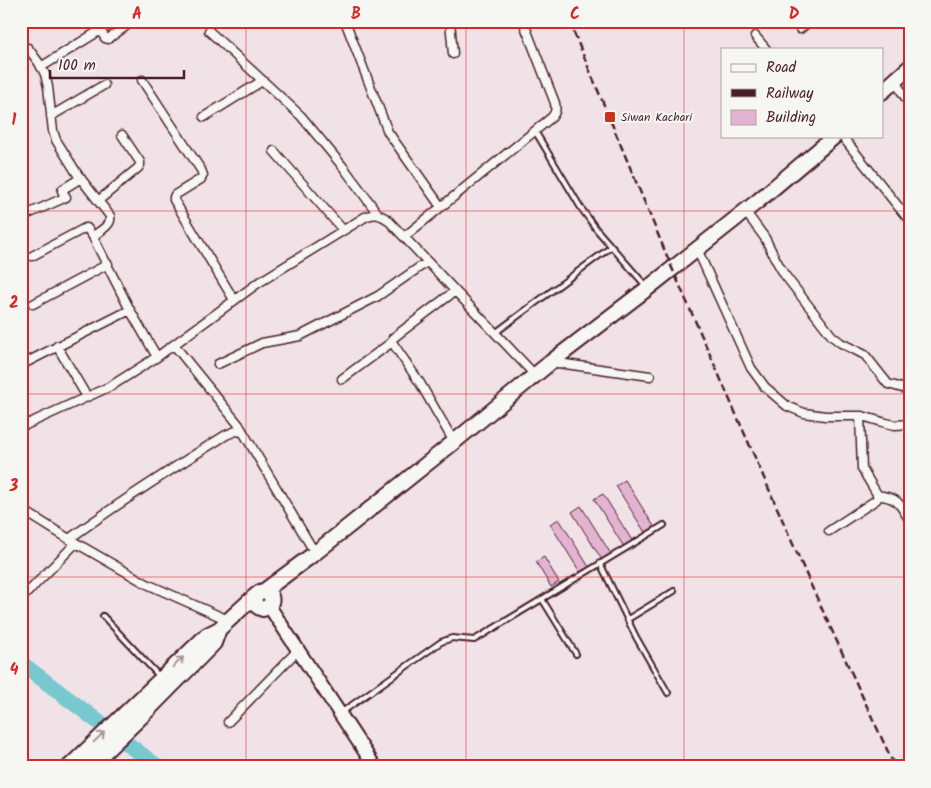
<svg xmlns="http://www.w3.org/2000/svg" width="931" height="788" viewBox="0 0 931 788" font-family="Kalam,sans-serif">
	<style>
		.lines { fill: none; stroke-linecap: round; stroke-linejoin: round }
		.river { stroke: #77c8cf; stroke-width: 16 }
		.building { fill: #e4b3d2; stroke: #4a1f2b }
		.lane-casing { stroke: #4a1f2b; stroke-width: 8 }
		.street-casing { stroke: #4a1f2b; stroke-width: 11 }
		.primary-casing { stroke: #4a1f2b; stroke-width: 16 }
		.highway-casing { stroke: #4a1f2b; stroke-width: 18 }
		.lane { stroke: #f6f6f2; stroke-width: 4 }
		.street { stroke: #f6f6f2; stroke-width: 8 }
		.primary { stroke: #f6f6f2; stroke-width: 12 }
		.highway { stroke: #f6f6f2; stroke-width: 14 }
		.rail { stroke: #4a1f2b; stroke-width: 2.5; stroke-dasharray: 8 4; stroke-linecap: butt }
		.oneway { stroke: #a99598 }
		.grid { fill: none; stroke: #d62828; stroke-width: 1; stroke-opacity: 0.55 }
		.poi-dot { fill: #c8321e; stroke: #f6f6f2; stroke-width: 2 }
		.labels { text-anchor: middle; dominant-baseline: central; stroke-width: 4; stroke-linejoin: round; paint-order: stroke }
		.poi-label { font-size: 12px; fill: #4a1f2b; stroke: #f6f6f2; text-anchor: start }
		.neatline { fill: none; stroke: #d62828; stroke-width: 2 }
		.grid-label { font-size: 16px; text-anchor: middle; font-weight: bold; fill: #d62828 }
	</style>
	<rect width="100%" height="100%" fill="#f1e2e8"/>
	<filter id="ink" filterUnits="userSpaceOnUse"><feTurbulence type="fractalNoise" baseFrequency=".02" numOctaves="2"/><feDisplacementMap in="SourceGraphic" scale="10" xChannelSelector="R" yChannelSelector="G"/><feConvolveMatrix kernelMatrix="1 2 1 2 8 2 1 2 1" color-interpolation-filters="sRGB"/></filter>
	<g filter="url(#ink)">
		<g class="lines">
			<path class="river" d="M21,663L158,767"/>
		</g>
		<path class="building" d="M625,480L655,528L646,534L616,486Z
			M603,494L633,542L624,547L594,499Z
			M581,506L611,554L602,560L572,512Z
			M559,519L589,567L580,572L550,524Z
			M544,557L559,582L551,587L536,562Z"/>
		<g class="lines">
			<defs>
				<path id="lane" d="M535,131L581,208L597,230L646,286
					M495,333L611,247
					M600,563L636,637L668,693
					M542,599L576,654
					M103,616L160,677
					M628,619L674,591
					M342,712L441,642L452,638L474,640L481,636L664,525"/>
				<path id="street" d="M345,21L388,132L441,207
					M450,21L453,54
					M800,29L810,21
					M209,31L301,116L344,168L378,214
					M755,36L766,49
					M21,51L26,48H28L39,63L45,74L48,87L53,131L56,140L78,175L110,216C112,225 101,230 95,235L94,239L130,310L157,357
					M41,67L99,31H101L105,38L108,39L133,21
					M142,80L201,170L203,175L201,179L175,195L174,197V200L234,300
					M895,81L910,105
					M51,116L104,85
					M204,117L262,81
					M842,136L905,215L910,219
					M274,151L343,230
					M98,201L138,168L140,165V162L122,135
					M745,211L765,238L776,260L784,274L832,336L841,343L865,355L888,384L906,389L910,392
					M21,217L64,198L66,197L62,191L63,189L81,178
					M404,237L552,117C556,112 556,109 555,103L523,21
					M697,249L751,368L765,387L787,406L804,413L825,416H862L886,423L895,425L910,424
					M32,256L85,228H87L94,238
					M33,304L108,264
					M174,345L239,425L243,432
					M57,346L87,397
					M551,362L650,376
					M218,364L262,343L300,336L378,296L427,262
					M21,365L130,310
					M342,379L392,342
					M21,427L111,386L157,357L258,283L365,217C374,213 379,214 387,219L535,375
					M454,442L420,383L392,342L393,338L455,291
					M877,495C899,498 899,503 910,521
					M21,509L69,539L147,584L228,620
					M829,531L876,500L878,497L877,494L862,469L860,416
					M69,539C120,502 173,468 226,435L236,431L243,432L315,553
					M21,599L76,543
					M228,722L299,649"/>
				<path id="primary" d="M269,606L375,767"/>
				<path id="highway" d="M882,92L910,67
					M264,591C271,593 274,599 269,606L263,609C251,606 252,593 264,591L315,553L454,442L551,362L648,288L758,201L835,136
					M69,767L207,635L219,629L255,596
					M89,767L143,715L214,643L219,629"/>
			</defs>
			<use href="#lane" class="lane-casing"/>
			<use href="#street" class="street-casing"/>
			<use href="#primary" class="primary-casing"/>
			<use href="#highway" class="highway-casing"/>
			<use href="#lane" class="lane"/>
			<use href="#street" class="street"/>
			<use href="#primary" class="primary"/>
			<use href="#highway" class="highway"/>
			<path class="rail" d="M569,21L672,268L810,583L895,767"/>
		</g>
		<defs><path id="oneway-shaft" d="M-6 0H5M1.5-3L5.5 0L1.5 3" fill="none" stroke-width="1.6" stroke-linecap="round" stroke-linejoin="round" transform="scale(1.25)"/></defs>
		<g class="oneway">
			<use href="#oneway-shaft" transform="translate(178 662) rotate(-44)"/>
			<use href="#oneway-shaft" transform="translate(99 737) rotate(-44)"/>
		</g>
	</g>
	<path class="grid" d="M246,21V767M466,21V767M684,21V767M21,211H910M21,394H910M21,577H910"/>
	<rect class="poi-dot" x="604" y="111" width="12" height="12" rx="2.5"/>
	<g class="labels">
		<g class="poi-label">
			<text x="621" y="117">Siwan Kachari</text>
		</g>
	</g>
	<rect width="931" height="788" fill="none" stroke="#f6f6f2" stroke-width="55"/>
	<rect x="721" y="48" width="162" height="90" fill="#f6f6f2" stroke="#b1a0a2"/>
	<rect x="731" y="64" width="25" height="8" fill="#f6f6f2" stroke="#b1a0a2"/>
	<text x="766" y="72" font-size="15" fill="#4a1f2b">Road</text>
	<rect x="731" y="89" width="25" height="8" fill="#4a1f2b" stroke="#b1a0a2"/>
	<text x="766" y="98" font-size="15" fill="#4a1f2b">Railway</text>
	<rect x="731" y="110" width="25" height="15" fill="#e4b3d2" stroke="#b1a0a2"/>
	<text x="766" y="122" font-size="15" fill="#4a1f2b">Building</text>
	<path d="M50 70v8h134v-8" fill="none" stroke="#4a1f2b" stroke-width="2.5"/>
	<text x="58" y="70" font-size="15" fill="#4a1f2b" stroke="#f6f6f2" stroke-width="4" paint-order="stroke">100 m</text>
	<rect x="28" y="28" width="876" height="732" class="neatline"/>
	<g class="grid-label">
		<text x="137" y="19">A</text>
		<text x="356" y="19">B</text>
		<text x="575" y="19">C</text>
		<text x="794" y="19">D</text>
		<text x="14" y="125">1</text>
		<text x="14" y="308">2</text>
		<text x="14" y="491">3</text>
		<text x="14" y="675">4</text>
	</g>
</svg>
